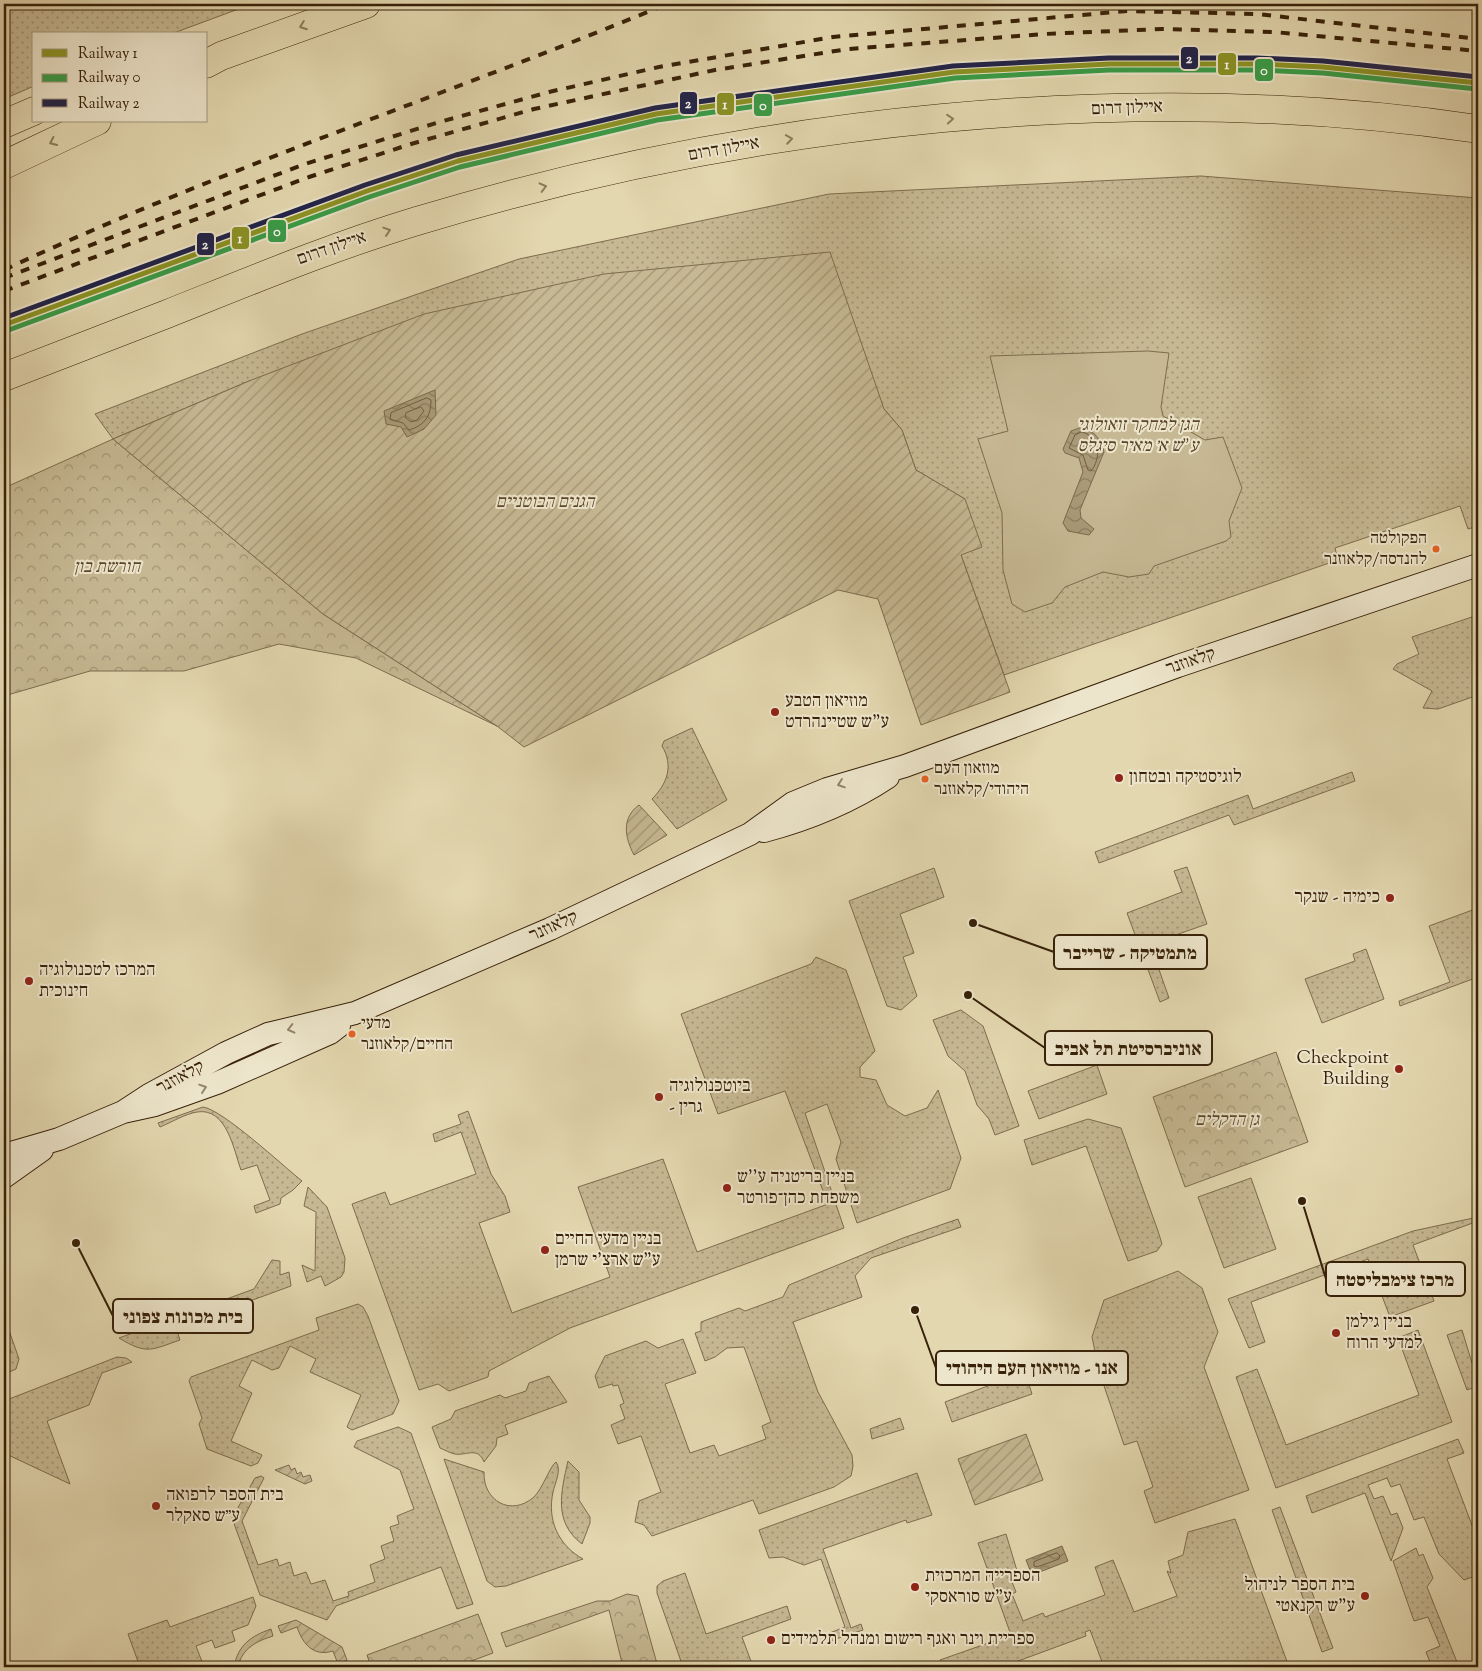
<svg xmlns="http://www.w3.org/2000/svg" width="1482" height="1671" viewBox="0 0 1482 1671" font-family="'Sorts Mill Goudy','Frank Ruhl Libre',serif">
	<style>
		.grass { fill: url(#grass-dots); stroke: #7e6c4e }
		.forest { fill: url(#forest-crowns); stroke: #7e6c4e }
		.park { fill: #c6b893; stroke: #7e6c4e }
		.garden { fill: url(#garden-furrows); stroke: #7e6c4e }
		.water { fill: url(#water-waves); stroke: #7b694a }
		.lines { fill: none; stroke-linecap: round; stroke-linejoin: round }
		.shore { stroke: #705d3f; stroke-width: 1 }
		.secondary-casing { stroke: #372108; stroke-width: 24 }
		.highway-casing { stroke: #372108; stroke-width: 29 }
		.secondary { stroke: #ede5cb; stroke-width: 22 }
		.highway { stroke: #e3d7af; stroke-width: 28 }
		.rail { stroke: #372108; stroke-width: 4; stroke-dasharray: 9 9; stroke-linecap: butt }
		.rail-1-casing { stroke: #ede5cb; stroke-width: 9 }
		.rail-2-casing { stroke: #ede5cb; stroke-width: 9 }
		.rail-3-casing { stroke: #ede5cb; stroke-width: 9 }
		.rail-1 { stroke: #8b9324; stroke-width: 5 }
		.rail-2 { stroke: #389d48; stroke-width: 5 }
		.rail-3 { stroke: #1f234a; stroke-width: 5 }
		.oneway { stroke: #8d7c5c }
		.oneway2 { stroke: #92836a }
		.bus-dot { fill: #e96221; stroke: #ede5cb; stroke-width: 2 }
		.poi-dot { fill: #8f2418; stroke: #ede5cb; stroke-width: 2 }
		.labels { text-anchor: middle; dominant-baseline: central; stroke-width: 4; stroke-linejoin: round; paint-order: stroke }
		.bus-label { font-size: 17px; fill: #372108; stroke: #ede5cb; text-anchor: start }
		.street-label { font-size: 18px; fill: #372108; stroke: #ede5cb }
		.park-label { font-size: 18px; font-style: italic; fill: #5b472b; stroke: #ede5cb }
		.poi-label { font-size: 18px; fill: #372108; stroke: #ede5cb; text-anchor: start }
		.leader { fill: none; stroke: #372108; stroke-width: 2 }
		.callout-dot { fill: #372108; stroke: #ede5cb; stroke-width: 2 }
		.callout { fill: #ede5cb; stroke: #372108; stroke-width: 2 }
		.callout-label { font-size: 19px; text-anchor: middle; font-weight: bold; fill: #372108 }
		.line-badge { stroke: #ede5cb; stroke-width: 2 }
		.badge-label { font-size: 14px; text-anchor: middle; font-weight: bold; fill: #fff }
	</style>
	<defs>
		<pattern id="grass-dots" width="8" height="8" patternUnits="userSpaceOnUse" patternTransform="scale(1.25)"><rect width="8" height="8" fill="#c6b893"/><path d="M2 2h.1M6 6h.1" fill="none" stroke="#a29576" stroke-width="1.8" stroke-linecap="round"/></pattern>
		<pattern id="forest-crowns" width="20" height="18" patternUnits="userSpaceOnUse" patternTransform="scale(1.25)"><rect width="20" height="18" fill="#c6b893"/><path d="M2 6a3 3 0 1 1 6 0M12 15a3 3 0 1 1 6 0" fill="none" stroke="#a29576"/></pattern>
		<pattern id="garden-furrows" width="10" height="10" patternUnits="userSpaceOnUse" patternTransform="scale(1.25)"><rect width="10" height="10" fill="#c6b893"/><path d="M-1 1l2-2M0 10L10 0M9 11l2-2" fill="none" stroke="#a29576"/></pattern>
		<pattern id="water-waves" width="16" height="10" patternUnits="userSpaceOnUse" patternTransform="scale(1.25)"><rect width="16" height="10" fill="#a99976"/><path d="M0 5q4-4 8 0t8 0" fill="none" stroke="#8a7c5f"/></pattern>
	</defs>
	<rect width="100%" height="100%" fill="#e3d7af"/>
	<filter id="stains"><feTurbulence type="fractalNoise" baseFrequency=".004" numOctaves="4"/><feColorMatrix values="0 0 0 0 .2 0 0 0 0 .09 0 0 0 0 .02 0 0 0 .5 -.17"/></filter>
	<radialGradient id="worn" r=".72"><stop offset=".6" stop-color="#630" stop-opacity="0"/><stop offset="1" stop-color="#630" stop-opacity=".3"/></radialGradient>
	<path class="grass" d="M4,4H95L96,7L105,4H252L171,34H34V86L4,99Z
		M1201,176L1478,198V284H1476L1478,526L1468,529L1460,506L1335,548L1338,560L1004,675L961,555L965,499L916,470L902,430L884,409L249,381L113,439L95,414L302,334L519,259L829,194Z
		M1478,615V695L1438,709L1423,708L1432,691L1393,669L1397,664L1419,654L1412,637Z
		M692,728L727,800L677,829L652,799C667,784 674,766 662,746L664,741Z
		M1352,772L1355,781L1234,825L1229,815L1099,863L1095,852L1248,795L1253,809Z
		M1187,867L1207,924L1150,944L1169,998L1160,1002L1127,913L1182,892L1174,871Z
		M934,868L944,897L900,914L914,953L903,957L917,996L901,1010L887,1006L849,901Z
		M1478,908V977L1400,1006L1399,1001L1450,982L1429,926Z
		M1366,949L1384,999L1322,1023L1305,979L1355,961L1353,954Z
		M816,957L846,970L875,1051L860,1067V1077L876,1080L887,1105L905,1116L927,1108L938,1090L961,1158L950,1189L857,1223L836,1159L841,1142L827,1104L805,1113L844,1228L570,1328L489,1371L488,1377L449,1391L438,1384L419,1390L352,1204L385,1192L390,1205L476,1174L461,1132L435,1142L433,1134L461,1124L458,1115L468,1111L491,1174L505,1196L510,1212L479,1223L512,1313L610,1277L578,1187L663,1159L697,1252L828,1204L785,1091L718,1114L681,1014L811,964Z
		M961,1010L983,1026L1019,1126L995,1135L989,1119L977,1105L965,1071L948,1056L933,1020Z
		M1097,1065L1107,1094L1039,1119L1028,1091Z
		M203,1107C223,1110 282,1165 302,1181L293,1190L281,1198L280,1204L256,1213L254,1206L270,1200L257,1165L241,1170C234,1151 227,1107 197,1112C185,1114 172,1122 160,1127L158,1123Z
		M1088,1119L1121,1128L1158,1231L1162,1244L1157,1251L1128,1261L1086,1146L1032,1165L1024,1140Z
		M1251,1178L1276,1249L1224,1268L1198,1197Z
		M308,1187L327,1207L345,1258L344,1272L341,1277L325,1286L321,1276L307,1282L302,1265L315,1271L316,1212L304,1206Z
		M1478,1217V1221L1413,1245L1434,1301L1390,1317L1368,1259L1251,1302L1265,1342L1249,1348L1228,1299L1413,1231Z
		M958,1219L961,1227L871,1258L855,1276L862,1297L793,1322L818,1392L852,1455L853,1466L851,1476L834,1487L759,1514L753,1500L652,1536L644,1525L635,1522L639,1501L661,1492L641,1436L618,1444L611,1425L625,1419L620,1405L624,1403L618,1385L613,1386L612,1384L599,1388L595,1376L605,1356L646,1341L658,1348L683,1339L696,1373L665,1384L690,1453L714,1445L719,1456L766,1439L762,1426L771,1422L744,1347L727,1348L715,1357L705,1361L695,1333L701,1331V1322L739,1308L745,1311L783,1297L789,1285L903,1238Z
		M272,1260L280,1261V1275L289,1272L291,1286L176,1328L180,1340C151,1350 147,1355 119,1338L254,1289Z
		M1178,1271L1202,1288L1218,1332L1204,1367L1249,1490L1155,1523L1144,1491L1153,1487L1137,1441L1124,1445L1099,1371L1092,1337L1104,1300Z
		M358,1304L363,1307L368,1316L399,1401L393,1414L352,1430L347,1427L361,1395L310,1372L316,1359L290,1346L279,1368L272,1370L252,1360L239,1386L252,1393L231,1441L262,1455L258,1463L251,1466L207,1449L199,1424L202,1418L189,1381L191,1377L319,1330L316,1318Z
		M4,1316L19,1359L16,1369L7,1373L4,1355L11,1352L4,1331Z
		M1418,1330L1452,1422L1276,1488L1236,1377L1257,1369L1286,1445L1419,1395L1398,1338Z
		M1462,1330L1472,1363L1478,1361V1386L1467,1390L1447,1335Z
		M117,1357L126,1358L132,1362L102,1373L89,1405L47,1421L70,1484L4,1453V1401Z
		M1025,1372L1032,1394L952,1422L945,1402Z
		M549,1376L567,1402L505,1425L508,1434L497,1438L496,1446L484,1462C478,1446 466,1456 455,1454C450,1453 445,1450 440,1448L432,1427L451,1419L455,1411L500,1395L505,1398L526,1391L529,1383Z
		M900,1418L904,1429L872,1439L870,1429Z
		M398,1427L411,1433L473,1604L457,1609L441,1567L336,1606L327,1620L260,1595L232,1518L255,1478L261,1476L264,1478L242,1521L258,1565L277,1559L279,1566L290,1562L294,1576L306,1572L311,1584L325,1580L333,1601L349,1596L348,1592L375,1582L370,1565L385,1559L381,1546L394,1541L390,1527L399,1524L397,1516L414,1509L400,1470L354,1447L357,1441Z
		M1458,1439L1464,1453L1447,1459L1478,1541V1575L1464,1580L1439,1554L1424,1517L1414,1520L1400,1484L1391,1487L1387,1478L1368,1485L1374,1499L1383,1496L1391,1515L1397,1513L1403,1528L1391,1561L1365,1493L1312,1513L1306,1496Z
		M444,1459L484,1472C483,1501 511,1517 534,1497C543,1488 550,1466 556,1462C562,1470 555,1483 553,1492C547,1520 558,1545 583,1559L506,1586L495,1587L487,1581Z
		M568,1461L579,1472V1500L590,1517V1523L582,1544C553,1522 561,1492 568,1461Z
		M917,1473L932,1515L907,1523L906,1520L823,1549L851,1628L861,1624L863,1630L830,1641L827,1634L845,1627L821,1559L804,1565L783,1557L769,1558L759,1530Z
		M1280,1507L1333,1648L1322,1652L1272,1510Z
		M1235,1519L1289,1667H1104L1090,1630L1085,1632L1086,1636L1002,1667H943L940,1660L1011,1635L978,1543L1006,1534L1018,1574L1010,1577L1016,1592L1012,1594L1023,1621L1043,1613L1045,1617L1105,1595L1095,1567L1113,1560L1134,1612L1177,1596L1167,1571L1171,1573L1168,1561L1183,1555L1188,1532Z
		M1416,1548L1419,1556L1423,1554L1433,1578L1427,1587L1459,1667H1432L1426,1652L1440,1646L1428,1617L1414,1621L1393,1561Z
		M685,1573L706,1634L787,1606L791,1619L742,1637L752,1664L746,1667H683L657,1593V1586L663,1581Z
		M253,1597L256,1606L248,1625L232,1631L235,1641L215,1648L212,1640L196,1646L204,1667H140L128,1634L167,1620L170,1627Z"/>
	<path class="forest" d="M113,439L323,614L497,726L356,658L279,644L184,671H90L4,696V488Z
		M1276,1052L1308,1142L1185,1187L1153,1097Z
		M627,1594L638,1596L658,1667H623L609,1610L506,1647L501,1633L597,1601H610Z
		M478,1614L493,1653L455,1667H371L367,1655Z"/>
	<path class="park" d="M1148,351L1169,353L1161,407L1163,416L1205,440L1223,437L1242,488L1229,521L1231,537L1226,541L1154,566L1149,574L1129,577L1103,572L1065,587L1052,603L1025,612L1012,604L1003,570L1002,513L978,439L1008,431L990,356Z"/>
	<path class="garden" d="M830,252L884,409L902,430L916,470L965,499L982,547L961,555L1010,692L921,725L878,599L838,590L524,747L497,726L323,614L113,439L249,381L424,314L604,274Z
		M639,805L667,835L634,855C625,838 621,818 639,805Z
		M1026,1434L1043,1480L975,1505L958,1459Z
		M289,1465L291,1470L295,1468L297,1474L301,1472L303,1477L310,1475L312,1481L305,1484L275,1470Z
		M296,1620L342,1647L347,1660L338,1664L333,1651C313,1657 303,1644 297,1627L281,1633L278,1626Z
		M271,1629L273,1636C257,1641 242,1648 238,1667H234C238,1645 251,1636 271,1629Z"/>
	<path class="water" d="M435,390L436,415L424,429L407,437L401,427L386,424L384,411Z
		M1082,427C1092,428 1103,442 1104,452L1080,510L1081,518L1094,529L1089,535L1068,531L1063,523L1083,472L1079,458L1065,453L1063,449L1071,431Z
		M1062,1546L1068,1561L1032,1575L1026,1560Z"/>
	<g class="lines">
		<path class="shore" d="M427,398L431,400C431,416 425,425 409,430L403,423L390,419L391,413Z
			M421,407L424,411L417,420L411,422L405,417L406,413Z
			M1082,432C1101,437 1101,459 1091,471L1088,470L1083,455L1069,448L1075,435Z
			M1057,1553L1060,1556L1059,1559L1037,1567L1034,1566V1562Z"/>
		<defs>
			<path id="secondary" d="M764,831C809,819 849,803 888,777
				M123,1112L149,1095L226,1053L268,1034L355,1013L550,929L750,834L793,803L827,789L905,766L1178,666L1478,565
				M4,1155L59,1139L123,1112L155,1105L217,1083L330,1033L339,1026
				M4,1177L42,1150"/>
			<path id="highway" d="M206,64L221,56L366,4
				M4,124L34,111
				M4,165L97,121
				M4,377C58,356 113,335 167,314C250,281 331,247 417,221C752,120 1131,78 1478,129"/>
		</defs>
		<use href="#secondary" class="secondary-casing"/>
		<use href="#highway" class="highway-casing"/>
		<use href="#secondary" class="secondary"/>
		<use href="#highway" class="highway"/>
		<path class="rail" d="M4,270C220,169 447,95 667,4
			M4,278L305,164L436,123L549,92L659,67L833,37L1127,11L1257,14L1478,39
			M4,291L309,177L411,144L534,109L715,70L848,49L1044,34L1162,29L1274,32L1478,51"/>
		<defs>
			<path id="rail-1" d="M4,325L367,191L458,161L656,114L954,72L1109,64H1257L1323,67L1478,83"/>
			<path id="rail-2" d="M6,331L369,197L460,167L657,120L955,78L1109,70H1257L1323,73L1477,89"/>
			<path id="rail-3" d="M4,318L365,185L456,155L655,108L953,66L1109,58H1257L1323,61L1478,77"/>
		</defs>
		<use href="#rail-1" class="rail-1-casing"/>
		<use href="#rail-2" class="rail-2-casing"/>
		<use href="#rail-3" class="rail-3-casing"/>
		<use href="#rail-1" class="rail-1"/>
		<use href="#rail-2" class="rail-2"/>
		<use href="#rail-3" class="rail-3"/>
	</g>
	<defs><path id="oneway-chevron" d="M-2-3.5L2.5 0L-2 3.5" fill="none" stroke-width="1.6" stroke-linecap="round" stroke-linejoin="round" transform="scale(1.25)"/></defs>
	<g class="oneway">
		<use href="#oneway-chevron" transform="translate(303 26) rotate(160)"/>
		<use href="#oneway-chevron" transform="translate(950 119) rotate(-5)"/>
		<use href="#oneway-chevron" transform="translate(789 139) rotate(-9)"/>
		<use href="#oneway-chevron" transform="translate(53 142) rotate(155)"/>
		<use href="#oneway-chevron" transform="translate(543 187) rotate(-14)"/>
		<use href="#oneway-chevron" transform="translate(387 231) rotate(-18)"/>
	</g>
	<g class="oneway2">
		<use href="#oneway-chevron" transform="translate(841 784) rotate(161)"/>
		<use href="#oneway-chevron" transform="translate(291 1029) rotate(166)"/>
		<use href="#oneway-chevron" transform="translate(203 1088) rotate(-19)"/>
	</g>
	<g class="bus-dot">
		<circle cx="1436" cy="549" r="4.5"/>
		<circle cx="925" cy="779" r="4.5"/>
		<circle cx="352" cy="1034" r="4.5"/>
	</g>
	<g class="poi-dot">
		<circle cx="775" cy="712" r="5"/>
		<circle cx="1119" cy="778" r="5"/>
		<circle cx="1390" cy="898" r="5"/>
		<circle cx="29" cy="981" r="5"/>
		<circle cx="1399" cy="1069" r="5"/>
		<circle cx="659" cy="1097" r="5"/>
		<circle cx="727" cy="1188" r="5"/>
		<circle cx="545" cy="1250" r="5"/>
		<circle cx="1336" cy="1333" r="5"/>
		<circle cx="156" cy="1506" r="5"/>
		<circle cx="915" cy="1587" r="5"/>
		<circle cx="1365" cy="1596" r="5"/>
		<circle cx="771" cy="1640" r="5"/>
	</g>
	<g class="labels">
		<g class="bus-label">
			<text x="1427" y="539" text-anchor="end">הפקולטה<tspan x="1427" dy="21">להנדסה/קלאוזנר</tspan></text>
			<text x="934" y="769">מוזאון העם<tspan x="934" dy="21">היהודי/קלאוזנר</tspan></text>
			<text x="361" y="1024">מדעי<tspan x="361" dy="21">החיים/קלאוזנר</tspan></text>
		</g>
		<g class="street-label">
			<text transform="translate(1127 109) rotate(-2)">איילון דרום</text>
			<text transform="translate(724 150) rotate(-10)">איילון דרום</text>
			<text transform="translate(332 249) rotate(-19)">איילון דרום</text>
			<text transform="translate(1191 662) rotate(-19)">קלאוזנר</text>
			<text transform="translate(554 927) rotate(-24)">קלאוזנר</text>
			<text transform="translate(181 1078) rotate(-28)">קלאוזנר</text>
		</g>
		<g class="park-label">
			<text x="1138" y="426">הגן למחקר זואולוגי<tspan x="1138" dy="21">ע"ש א׳ מאיר סיגלס</tspan></text>
			<text x="545" y="503">הגנים הבוטניים</text>
			<text x="107" y="568">חורשת בון</text>
			<text x="1227" y="1121">גן הדקלים</text>
		</g>
		<g class="poi-label">
			<text x="785" y="702">מוזיאון הטבע<tspan x="785" dy="21">ע"ש שטיינהרדט</tspan></text>
			<text x="1129" y="778">לוגיסטיקה ובטחון</text>
			<text x="1380" y="898" text-anchor="end">כימיה - שנקר</text>
			<text x="39" y="971">המרכז לטכנולוגיה<tspan x="39" dy="21">חינוכית</tspan></text>
			<text x="1389" y="1059" text-anchor="end">Checkpoint<tspan x="1389" dy="21">Building</tspan></text>
			<text x="669" y="1087">ביוטכנולוגיה<tspan x="669" dy="21">- גרין</tspan></text>
			<text x="737" y="1178">בניין בריטניה ע''ש<tspan x="737" dy="21">משפחת כהן־פורטר</tspan></text>
			<text x="555" y="1240">בניין מדעי החיים<tspan x="555" dy="21">ע"ש ארצ'י שרמן</tspan></text>
			<text x="1346" y="1323">בניין גילמן<tspan x="1346" dy="21">למדעי הרוח</tspan></text>
			<text x="166" y="1496">בית הספר לרפואה<tspan x="166" dy="21">ע״ש סאקלר</tspan></text>
			<text x="925" y="1577">הספרייה המרכזית<tspan x="925" dy="21">ע"ש סוראסקי</tspan></text>
			<text x="1355" y="1586" text-anchor="end">בית הספר לניהול<tspan x="1355" dy="21">ע"ש רקנאטי</tspan></text>
			<text x="781" y="1640">ספריית וינר ואגף רישום ומנהל תלמידים</text>
		</g>
	</g>
	<path class="leader" d="M973 923L1054 952M968 995L1045 1048M1302 1201L1326 1279M76 1243L113 1316M915 1310L936 1368"/>
	<g class="callout-dot">
		<circle cx="973" cy="923" r="5"/>
		<circle cx="968" cy="995" r="5"/>
		<circle cx="1302" cy="1201" r="5"/>
		<circle cx="76" cy="1243" r="5"/>
		<circle cx="915" cy="1310" r="5"/>
	</g>
	<g class="callout">
		<rect x="1054" y="935" width="153" height="34" rx="5"/>
		<rect x="1045" y="1031" width="167" height="34" rx="5"/>
		<rect x="1326" y="1262" width="139" height="34" rx="5"/>
		<rect x="113" y="1299" width="140" height="34" rx="5"/>
		<rect x="936" y="1351" width="192" height="34" rx="5"/>
	</g>
	<g class="callout-label">
		<text x="1130" y="959">מתמטיקה - שרייבר</text>
		<text x="1128" y="1055">אוניברסיטת תל אביב</text>
		<text x="1395" y="1286">מרכז צימבליסטה</text>
		<text x="183" y="1323">בית מכונות צפוני</text>
		<text x="1032" y="1374">אנו - מוזיאון העם היהודי</text>
	</g>
	<g class="line-badge">
		<rect x="1180" y="46" width="19" height="24" rx="5" fill="#1f234a"/>
		<rect x="1217" y="52" width="20" height="24" rx="5" fill="#8b9324"/>
		<rect x="1254" y="58" width="20" height="24" rx="5" fill="#389d48"/>
		<rect x="679" y="91" width="19" height="24" rx="5" fill="#1f234a"/>
		<rect x="716" y="92" width="19" height="24" rx="5" fill="#8b9324"/>
		<rect x="753" y="93" width="20" height="24" rx="5" fill="#389d48"/>
		<rect x="267" y="219" width="20" height="24" rx="5" fill="#389d48"/>
		<rect x="231" y="226" width="19" height="24" rx="5" fill="#8b9324"/>
		<rect x="196" y="232" width="19" height="24" rx="5" fill="#1f234a"/>
	</g>
	<g class="badge-label">
		<text x="1189" y="63">2</text>
		<text x="1227" y="69">1</text>
		<text x="1264" y="75">0</text>
		<text x="688" y="108">2</text>
		<text x="725" y="109">1</text>
		<text x="763" y="110">0</text>
		<text x="277" y="236">0</text>
		<text x="240" y="243">1</text>
		<text x="205" y="249">2</text>
	</g>
	<rect width="1482" height="1671" fill="none" stroke="#e3d7af" stroke-width="20"/>
	<rect x="5" y="5" width="1472" height="1661" fill="none" stroke="#372108" stroke-width="2.5"/>
	<rect x="10" y="10" width="1462" height="1651" fill="none" stroke="#372108"/>
	<rect x="32" y="32" width="175" height="90" fill="#ede5cb" stroke="#a4977d"/>
	<rect x="42" y="49" width="25" height="8" fill="#8b9324" stroke="#a4977d"/>
	<text x="78" y="58" font-size="15" fill="#372108">Railway 1</text>
	<rect x="42" y="74" width="25" height="8" fill="#389d48" stroke="#a4977d"/>
	<text x="78" y="82" font-size="15" fill="#372108">Railway 0</text>
	<rect x="42" y="99" width="25" height="8" fill="#1f234a" stroke="#a4977d"/>
	<text x="78" y="108" font-size="15" fill="#372108">Railway 2</text>
	<rect width="100%" height="100%" filter="url(#stains)"/>
	<rect width="100%" height="100%" fill="url(#worn)"/>
</svg>
